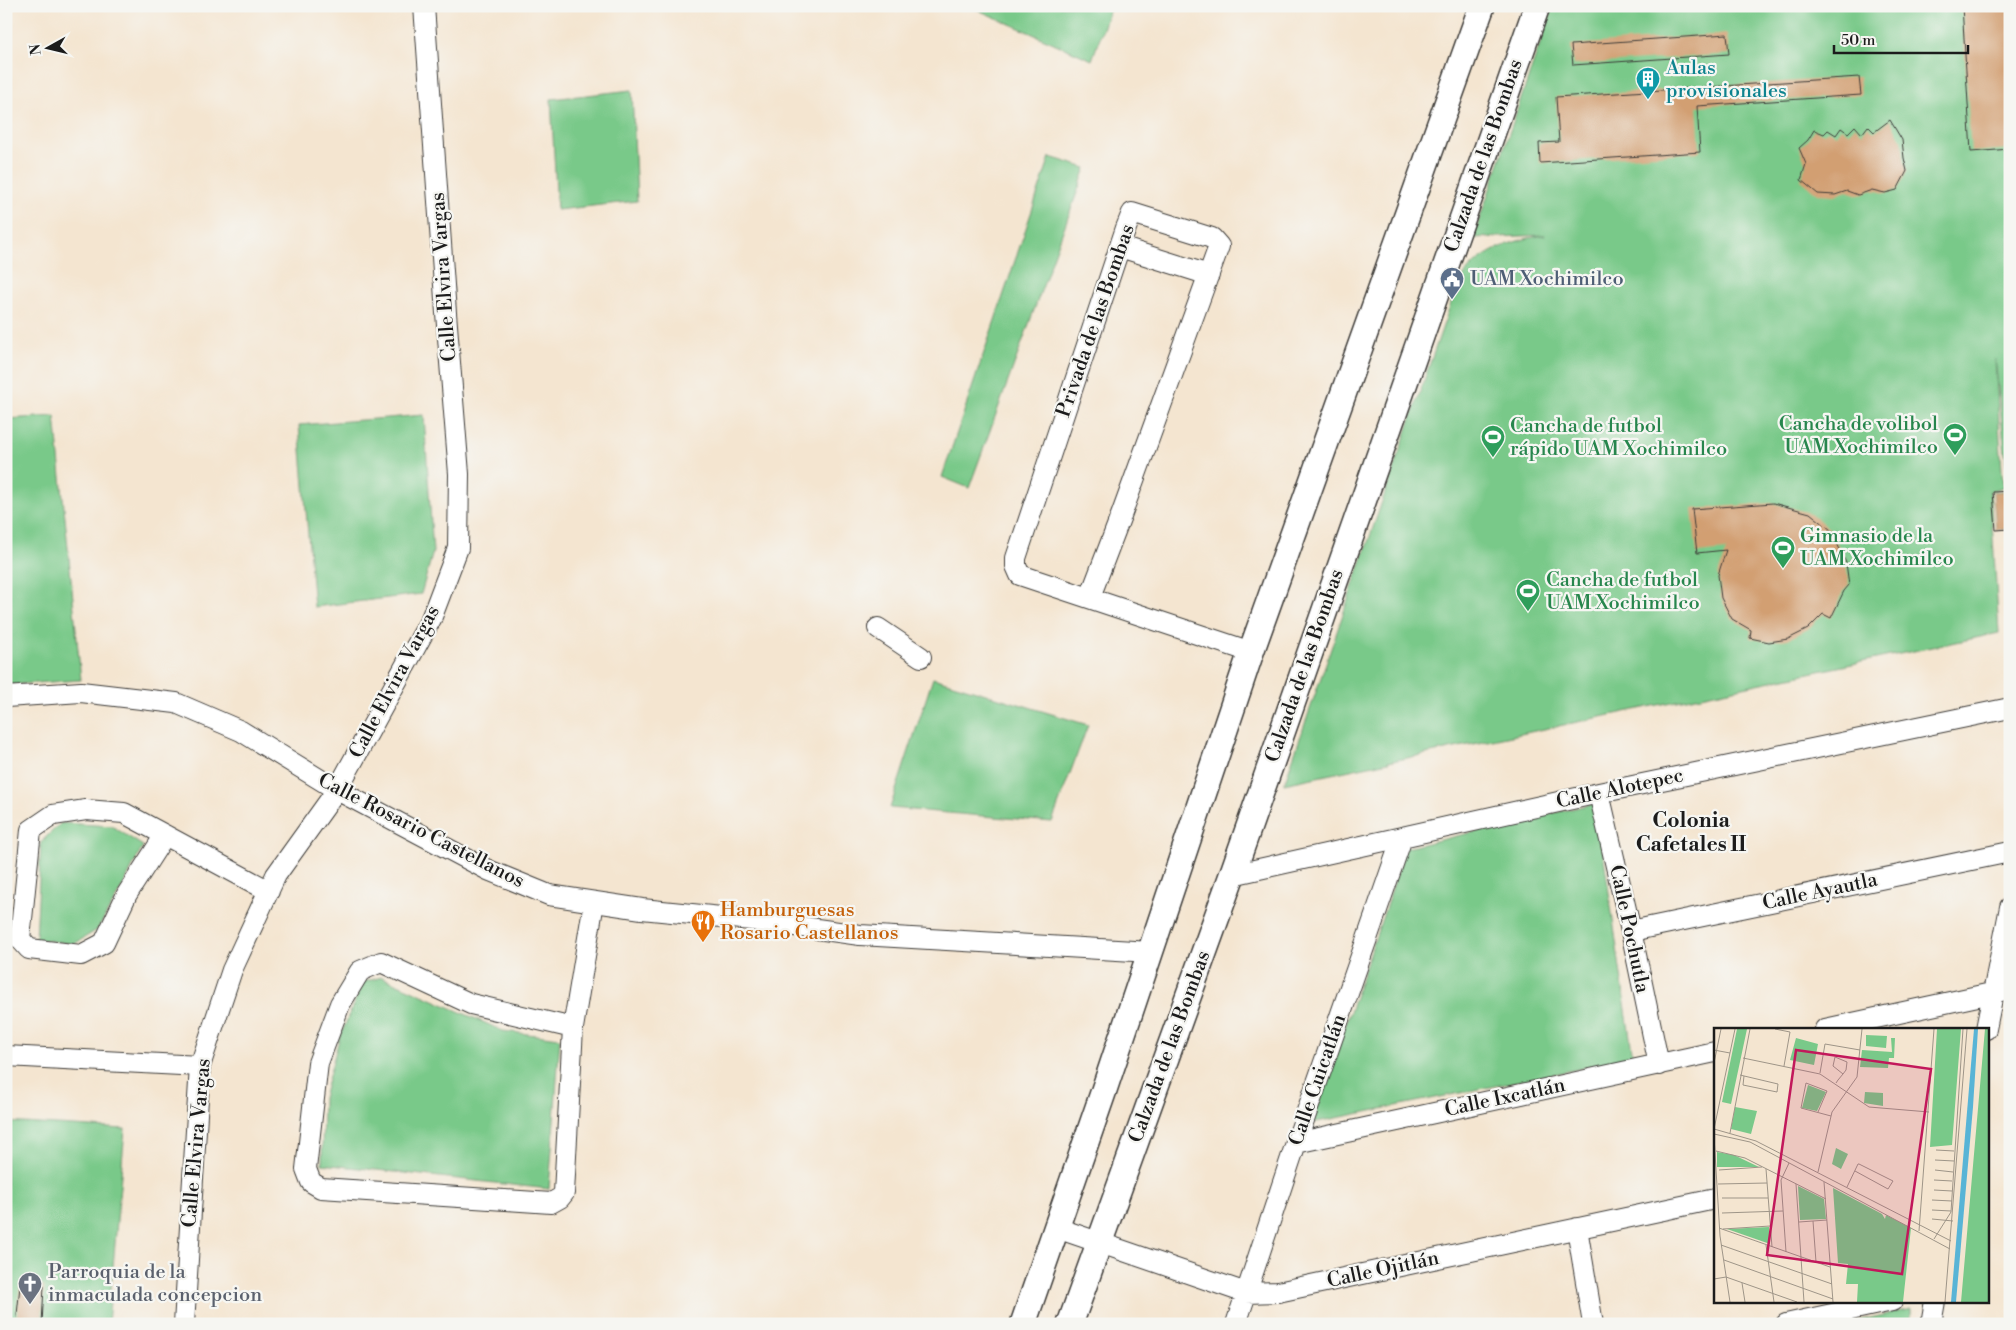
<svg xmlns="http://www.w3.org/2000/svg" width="2016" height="1330" viewBox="0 0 2016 1330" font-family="'Libre Bodoni',serif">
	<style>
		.green { fill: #79c989; stroke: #4a7252 }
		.building { fill: #d29f72 }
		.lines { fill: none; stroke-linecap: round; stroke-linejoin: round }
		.minor-casing { stroke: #3c3a37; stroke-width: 22 }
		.major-casing { stroke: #3c3a37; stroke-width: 28 }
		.minor { stroke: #fff; stroke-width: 20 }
		.major { stroke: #fff; stroke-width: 25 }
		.labels { text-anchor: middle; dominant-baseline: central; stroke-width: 4.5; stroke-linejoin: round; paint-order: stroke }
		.culture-label { font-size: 20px; fill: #0d838f; stroke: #f6f6f2; text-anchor: start }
		.street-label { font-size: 20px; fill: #1c1c1c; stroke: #f6f6f2 }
		.service-label { font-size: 20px; fill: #4e5e75; stroke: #f6f6f2; text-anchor: start }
		.leisure-label { font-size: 20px; fill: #27864d; stroke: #f6f6f2; text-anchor: start }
		.food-label { font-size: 20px; fill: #c56008; stroke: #f6f6f2; text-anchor: start }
		.worship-label { font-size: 20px; fill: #5b616d; stroke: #f6f6f2; text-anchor: start }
		.neighbourhood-label { font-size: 21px; font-weight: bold; fill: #1c1c1c; stroke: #f6f6f2 }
		.inset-road { fill: none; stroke: #9e9588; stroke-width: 1 }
		.view { fill: #c2185b; fill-opacity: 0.15; stroke: #c2185b; stroke-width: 2.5 }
		.inset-edge { fill: none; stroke: #1c1c1c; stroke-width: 2.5 }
	</style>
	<rect width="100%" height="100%" fill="#f6f6f2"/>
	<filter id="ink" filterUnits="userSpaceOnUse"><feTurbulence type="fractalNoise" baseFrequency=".02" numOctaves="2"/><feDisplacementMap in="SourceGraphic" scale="10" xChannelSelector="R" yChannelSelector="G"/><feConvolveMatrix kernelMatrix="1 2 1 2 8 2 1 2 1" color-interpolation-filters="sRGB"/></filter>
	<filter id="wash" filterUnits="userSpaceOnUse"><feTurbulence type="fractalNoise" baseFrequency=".0096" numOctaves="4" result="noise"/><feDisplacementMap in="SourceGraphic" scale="20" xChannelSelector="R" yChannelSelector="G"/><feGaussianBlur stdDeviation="1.12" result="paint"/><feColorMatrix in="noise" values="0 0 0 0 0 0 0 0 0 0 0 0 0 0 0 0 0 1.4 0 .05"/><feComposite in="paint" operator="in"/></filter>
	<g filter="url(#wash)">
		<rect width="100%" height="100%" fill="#f4e5d0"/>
		<path class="green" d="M969,6H1111L1092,60Z
			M1553,6H2010V529L1996,530L1993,492L2009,490L1995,359L2003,487L1990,491L1999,633L1284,784L1452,300C1457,289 1461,278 1469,269C1488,248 1519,239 1545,235L1473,238Z
			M632,90L637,201L557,210L551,99Z
			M1050,157L1086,168L969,488L942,477Z
			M424,415L433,552L421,594L314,607L299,425Z
			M55,416L81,680L6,685V419Z
			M933,678L1088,725L1052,822L890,808Z
			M1596,803L1633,1058L1312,1123L1406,848Z
			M61,823L112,826L143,846L123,886L97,930L74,944L36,939L41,842Z
			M382,977L503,1031L560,1038L549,1189L322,1164L323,1098L339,1039L363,982Z
			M6,1122L125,1129L108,1324H6Z
			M1911,1309V1324H1843Z"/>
		<g id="blocks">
			<path class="building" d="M1962,6H2010V149L1971,152Z
				M1727,34L1729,54L1573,65L1571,45Z
				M1859,77L1861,95L1697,106L1700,152L1540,163L1539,143L1559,142L1556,97Z
				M1890,120L1902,140L1904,158L1907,171L1897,190L1885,193L1872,190L1858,195L1847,191L1835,195L1818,194L1801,180L1806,164L1799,148L1808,140L1814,130L1824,134L1828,130L1836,135L1841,128L1848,133L1855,126L1862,134L1868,126L1874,132Z
				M2010,491V529L1996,530L1993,492Z
				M1773,503L1810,513L1831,530L1846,563L1849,585L1844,591L1831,618L1823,614L1808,629L1788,639L1769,642L1750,638L1751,630L1732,619L1721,598L1718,575L1726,550L1697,553L1692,509Z
				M20,1286H44L42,1324H16Z"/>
		</g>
	</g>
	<g filter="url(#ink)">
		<use href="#blocks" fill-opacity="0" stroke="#3c3a37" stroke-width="1"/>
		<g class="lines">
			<defs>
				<path id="minor" d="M1120,247L1209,275
					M1090,597L1122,513L1219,246L1212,238L1132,213L1126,228L1016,558V566L1020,575L1251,652
					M878,628L921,657
					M6,697L81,692L176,703L241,731L337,790L488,870L549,895L642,909L751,920L860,935L1151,952
					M1599,793L1631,931L1659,1065
					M165,835L127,894L104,943L81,955L29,949L20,939L31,830L53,815L86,810L124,813L269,891
					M1232,875L1599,793L2010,708
					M1631,931L2010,852
					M573,1028L471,1004L381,962L360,971L340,1004L318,1063L306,1169L311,1182L321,1188L551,1203L560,1198L564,1193L573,1028L594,902
					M1825,1029L2010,989
					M1986,1029L2010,907
					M6,1056L200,1066
					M1296,1143L1715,1052
					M1057,1228L1246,1293L1278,1292L1715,1199
					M1577,1228L1593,1324
					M184,1324L200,1066L232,970L276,875L337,790L431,619L458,548L459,474L446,313L424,6
					M1236,1324L1296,1143L1402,838
					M1786,1324L1892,1301
					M1931,1324L1935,1301"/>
				<path id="major" d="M1023,1324L1103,1093L1251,652L1482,6
					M1070,1324L1232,875L1537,6"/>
			</defs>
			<use href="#minor" class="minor-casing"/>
			<use href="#major" class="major-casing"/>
			<use href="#minor" class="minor"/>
			<use href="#major" class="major"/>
		</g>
	</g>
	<defs>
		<symbol id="building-pin" viewBox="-11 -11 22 30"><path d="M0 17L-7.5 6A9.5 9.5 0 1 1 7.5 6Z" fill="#0f9aa8" stroke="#f6f6f2"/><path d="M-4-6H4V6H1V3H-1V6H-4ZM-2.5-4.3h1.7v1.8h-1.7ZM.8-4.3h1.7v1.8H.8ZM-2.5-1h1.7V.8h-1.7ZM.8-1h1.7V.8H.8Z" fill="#fff"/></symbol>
		<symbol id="civic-pin" viewBox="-11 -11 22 30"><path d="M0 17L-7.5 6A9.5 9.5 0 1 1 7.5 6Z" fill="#5c6f8a" stroke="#f6f6f2"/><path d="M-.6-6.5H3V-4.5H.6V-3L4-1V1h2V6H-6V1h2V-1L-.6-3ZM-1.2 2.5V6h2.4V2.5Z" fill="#fff"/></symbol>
		<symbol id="stadium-pin" viewBox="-11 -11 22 30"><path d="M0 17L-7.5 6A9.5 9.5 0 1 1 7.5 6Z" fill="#2e9e5b" stroke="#f6f6f2"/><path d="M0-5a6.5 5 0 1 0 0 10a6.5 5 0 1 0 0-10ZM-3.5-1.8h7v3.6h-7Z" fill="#fff"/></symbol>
		<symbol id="restaurant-pin" viewBox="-11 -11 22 30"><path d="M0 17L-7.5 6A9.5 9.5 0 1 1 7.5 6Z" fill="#e8710a" stroke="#f6f6f2"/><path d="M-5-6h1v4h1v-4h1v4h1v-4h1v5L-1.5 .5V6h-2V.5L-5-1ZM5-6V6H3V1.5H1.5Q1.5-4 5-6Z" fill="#fff"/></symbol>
		<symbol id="church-pin" viewBox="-11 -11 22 30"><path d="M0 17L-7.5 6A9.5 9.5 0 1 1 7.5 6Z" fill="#6b7280" stroke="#f6f6f2"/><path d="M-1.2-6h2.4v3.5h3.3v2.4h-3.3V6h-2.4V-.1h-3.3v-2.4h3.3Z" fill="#fff"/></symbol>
	</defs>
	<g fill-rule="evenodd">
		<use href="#building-pin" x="1634" y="65" width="28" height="38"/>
		<use href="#civic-pin" x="1438" y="265" width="28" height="38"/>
		<use href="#stadium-pin" x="1941" y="421" width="28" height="38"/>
		<use href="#stadium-pin" x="1479" y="423" width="28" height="38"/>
		<use href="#stadium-pin" x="1769" y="534" width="28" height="38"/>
		<use href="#stadium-pin" x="1514" y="577" width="28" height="38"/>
		<use href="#restaurant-pin" x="689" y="908" width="28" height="38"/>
		<use href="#church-pin" x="16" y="1270" width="28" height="38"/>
	</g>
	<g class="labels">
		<g class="culture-label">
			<text x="1666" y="68">Aulas<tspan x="1666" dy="23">provisionales</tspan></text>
		</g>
		<g class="street-label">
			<text transform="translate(1484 156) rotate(-71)">Calzada de las Bombas</text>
			<text transform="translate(444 277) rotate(-94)">Calle Elvira Vargas</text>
			<text transform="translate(1096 321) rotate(-71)">Privada de las Bombas</text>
			<text transform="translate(1305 666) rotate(-71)">Calzada de las Bombas</text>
			<text transform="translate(395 682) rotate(-62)">Calle Elvira Vargas</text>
			<text transform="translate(1620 789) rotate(-12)">Calle Alotepec</text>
			<text transform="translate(421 831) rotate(27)">Calle Rosario Castellanos</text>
			<text transform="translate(1820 892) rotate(-12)">Calle Ayautla</text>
			<text transform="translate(1629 929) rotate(78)">Calle Pochutla</text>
			<text transform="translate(1170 1047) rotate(-70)">Calzada de las Bombas</text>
			<text transform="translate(1318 1080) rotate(-71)">Calle Cuicatlán</text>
			<text transform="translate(1505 1098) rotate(-12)">Calle Ixcatlán</text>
			<text transform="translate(197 1143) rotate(-85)">Calle Elvira Vargas</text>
			<text transform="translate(1383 1270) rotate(-12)">Calle Ojitlán</text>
		</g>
		<g class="service-label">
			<text x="1470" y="279">UAM Xochimilco</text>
		</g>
		<g class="leisure-label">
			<text x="1938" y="424" text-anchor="end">Cancha de volibol<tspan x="1938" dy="23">UAM Xochimilco</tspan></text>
			<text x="1510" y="426">Cancha de futbol<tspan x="1510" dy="23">rápido UAM Xochimilco</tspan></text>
			<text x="1800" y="536">Gimnasio de la<tspan x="1800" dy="23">UAM Xochimilco</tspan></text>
			<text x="1546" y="580">Cancha de futbol<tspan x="1546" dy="23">UAM Xochimilco</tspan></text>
		</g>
		<g class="food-label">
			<text x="720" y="910">Hamburguesas<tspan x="720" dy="23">Rosario Castellanos</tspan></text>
		</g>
		<g class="worship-label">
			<text x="48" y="1272">Parroquia de la<tspan x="48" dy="23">inmaculada concepcion</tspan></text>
		</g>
		<g class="neighbourhood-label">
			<text x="1691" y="821">Colonia<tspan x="1691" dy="24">Cafetales II</tspan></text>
		</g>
	</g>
	<g transform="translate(1714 1028)">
		<rect width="275" height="275" fill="#f4e5d0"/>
		<path d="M23,1H33L17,76L8,74ZM223,1H247L238,117L216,119ZM271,1H275V274H247ZM152,7L173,8L172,20L152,18ZM82,10L104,16L100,37L76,32ZM177,10H181L180,30H175L174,40L146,39L148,22L178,24ZM94,57L112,64L103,83L88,80ZM151,64L169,65V78L150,75ZM21,79L43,83L37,106L17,101ZM122,120L134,126L127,141L118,136ZM3,124L20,127L45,139H3ZM84,158L110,171L112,191L86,192ZM119,160L168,186L171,191L172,187L197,200L189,274H143L144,256H132L134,236L124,235ZM55,199L56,216L13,201Z" fill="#79c989"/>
		<path d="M260,1H264L259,79L242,274H237Z" fill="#58b4d6"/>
		<path class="inset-road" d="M61,1L76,4L70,38M0,22L16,25M29,30L106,46L155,79L215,84M0,35L7,1M106,45L111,16L146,22M26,47L64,56L63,64L29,57L30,48M122,55L124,52L129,46L132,42L133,34L121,29L119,38L129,46M104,84L113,63L92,55L87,80L117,88M0,101L21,1M0,101L42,113L237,213M16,105L36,1M0,106L36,114L236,221M0,108L6,208L16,274M222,122L240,123M2,123L31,130L112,171M221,132L240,133M52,141L58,219M5,142L48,139M221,142L239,144M104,144L118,84L143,49L148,1M220,152L238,153M110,154L119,274M4,156L53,155M82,156L90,274M133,159L144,136H145L179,153L174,161L141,143M220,162L238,163M8,170H54M218,172L238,173M218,182L237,183M8,185L69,183M218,191L239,193M99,193L102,234M85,194L113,192M5,200L116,239M9,201L56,198M205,203L220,1M220,211L237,184L249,1M7,217L118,256M52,217L60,274M72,224L67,152L75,135M10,232L119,271M0,251L12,249L83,274M28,255L31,274M231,274L253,1"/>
		<path class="view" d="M82,22L217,41L188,246L53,227Z"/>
		<rect width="275" height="275" class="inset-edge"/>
	</g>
	<rect width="2016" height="1330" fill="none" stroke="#f6f6f2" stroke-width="25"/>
	<g transform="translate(48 48) rotate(262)" stroke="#f6f6f2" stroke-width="4" paint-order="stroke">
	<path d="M0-4L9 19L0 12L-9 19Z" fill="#1c1c1c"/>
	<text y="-8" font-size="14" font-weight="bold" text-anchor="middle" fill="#1c1c1c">N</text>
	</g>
	<path d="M1834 45v8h134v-8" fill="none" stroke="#1c1c1c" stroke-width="2.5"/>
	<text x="1841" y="45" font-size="15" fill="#1c1c1c" stroke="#f6f6f2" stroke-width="4" paint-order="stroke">50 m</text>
</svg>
